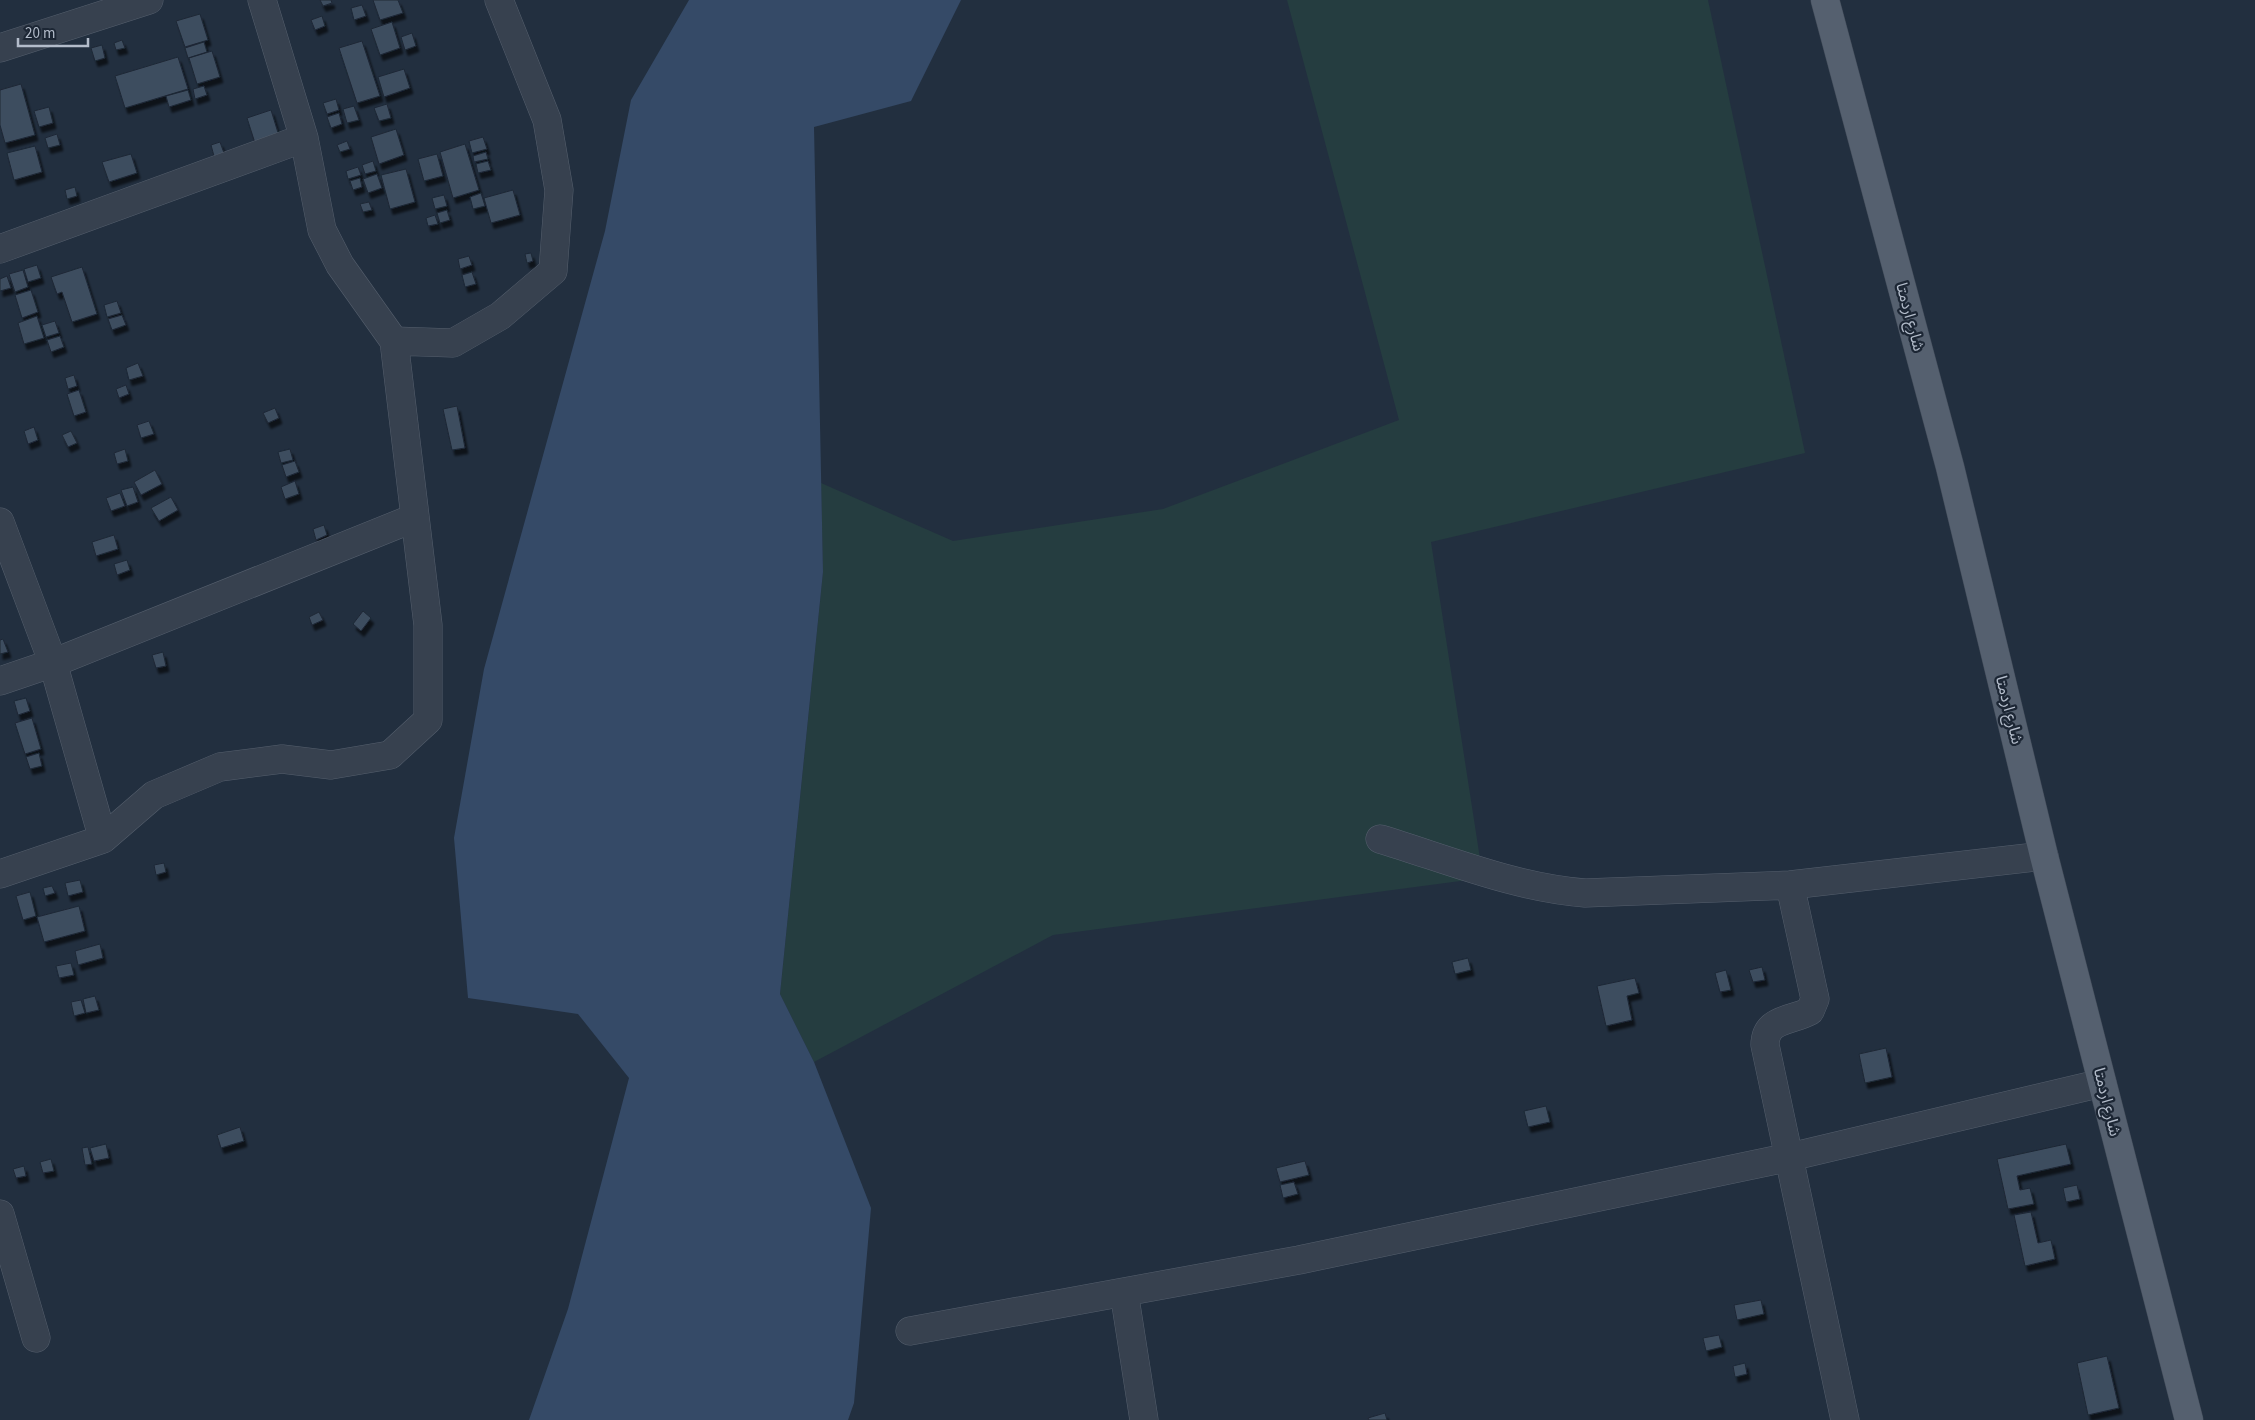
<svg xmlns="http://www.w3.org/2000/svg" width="2255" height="1420" viewBox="0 0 2255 1420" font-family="'Source Sans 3','Noto Sans Arabic',sans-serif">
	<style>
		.green { fill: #253d40 }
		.water { fill: #354a67 }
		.building { fill: #3e4d5f; stroke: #1e2836; filter: url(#shadow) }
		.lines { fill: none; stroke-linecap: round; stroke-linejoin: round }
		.minor-casing { stroke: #555f6d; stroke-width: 29 }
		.major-casing { stroke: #404a58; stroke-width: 29 }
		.minor { stroke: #37414f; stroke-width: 28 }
		.major { stroke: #55606f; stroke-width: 28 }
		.labels { text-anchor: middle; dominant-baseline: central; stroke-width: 4.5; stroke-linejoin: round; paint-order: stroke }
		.street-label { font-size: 16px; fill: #b3bcca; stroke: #1c2634 }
	</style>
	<defs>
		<filter id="shadow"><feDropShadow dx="3" dy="5.5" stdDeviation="1" flood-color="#0009"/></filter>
	</defs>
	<rect width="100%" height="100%" fill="#222f3f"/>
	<path class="green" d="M1287,0H1708L1805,453L1431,542L1483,878L1053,935L814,1062L780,994L823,572L821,483L953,541L1163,509L1399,420Z"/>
	<path class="water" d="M689,0H961L911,101L814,127L823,572L780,994L814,1062L871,1208L854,1403L848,1420H529L568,1309L629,1078L578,1014L468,998L454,838L484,669L605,231L631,100Z"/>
	<path class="building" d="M320,0H331L332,3L323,6Z
		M373,0H398L403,13L380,20Z
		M362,5L366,16L354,20L351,8Z
		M200,14L208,40L185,47L176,21Z
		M322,16L325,26L315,30L311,20Z
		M392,22L400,48L380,55L371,29Z
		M412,33L416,46L405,50L401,37Z
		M122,40L125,48L116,50L114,43Z
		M362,41L380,96L357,103L339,48Z
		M204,42L207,52L188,58L185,48Z
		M102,45L105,58L95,61L91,48Z
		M212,51L220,77L197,84L189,58Z
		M178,57L188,89L125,108L115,76Z
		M404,69L410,88L384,97L378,77Z
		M21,84L35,135L5,143L0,125V90Z
		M204,86L207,95L195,99L193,89Z
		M188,90L191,100L169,107L166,96Z
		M336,99L339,110L327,114L323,103Z
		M387,104L391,118L379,121L374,108Z
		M354,106L359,120L347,123L343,109Z
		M49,107L53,123L39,127L34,111Z
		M271,110L279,136L255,143L247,118Z
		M339,113L342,124L331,128L327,117Z
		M396,129L404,155L379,164L371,137Z
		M57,134L60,145L48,148L45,138Z
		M483,137L487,149L472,153L469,141Z
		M347,141L350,149L340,152L337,145Z
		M220,142L224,153L214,156L211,145Z
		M465,144L479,190L453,198L440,152Z
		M35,146L42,172L14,180L7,153Z
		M486,152L488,159L474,162L473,156Z
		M131,154L137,173L109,182L102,162Z
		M437,154L443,176L424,181L418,159Z
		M373,161L376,171L365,174L362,165Z
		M488,161L491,170L478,173L476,164Z
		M358,167L361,175L348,179L346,171Z
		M406,169L415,202L390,209L381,175Z
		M377,174L382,188L368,193L363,179Z
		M360,178L362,187L353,190L350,181Z
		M75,187L77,196L67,199L65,190Z
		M513,190L520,215L491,223L484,198Z
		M481,193L485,206L473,209L470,197Z
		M444,195L447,206L435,209L432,198Z
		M369,202L372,210L363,212L360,204Z
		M447,210L450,220L440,223L437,213Z
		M435,215L438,224L428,226L426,218Z
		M531,253L533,261L527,263L525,254Z
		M469,256L472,265L460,269L458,259Z
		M37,265L41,278L28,282L24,269Z
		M82,267L97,314L72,322L62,292L57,294L51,277Z
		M23,270L28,287L15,292L9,274Z
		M472,272L476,284L465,287L462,275Z
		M7,276L11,288L0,291V279Z
		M31,290L38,312L22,318L15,295Z
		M117,301L121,313L107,317L104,305Z
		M122,315L126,325L112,330L108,319Z
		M37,316L44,338L24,344L18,323Z
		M55,321L59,333L46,337L42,325Z
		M60,336L64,347L51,352L47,340Z
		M138,363L143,376L129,380L126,368Z
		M74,375L77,386L68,389L65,378Z
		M126,385L129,394L119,398L116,389Z
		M79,390L86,412L74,416L67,394Z
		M457,406L465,448L452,450L443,409Z
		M275,408L279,418L268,423L263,413Z
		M149,421L154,434L141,438L137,425Z
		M34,427L38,440L28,444L24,431Z
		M71,431L77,443L68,447L62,435Z
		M125,449L128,461L117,464L114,453Z
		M290,449L293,460L281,463L278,452Z
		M295,461L299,472L286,477L282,465Z
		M155,470L162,484L141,495L134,482Z
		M295,481L299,494L285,499L281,487Z
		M133,487L138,502L127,506L121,490Z
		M120,493L125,506L111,511L106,498Z
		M171,497L178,510L159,521L151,508Z
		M324,525L327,535L316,540L313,529Z
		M114,535L118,549L96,556L92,542Z
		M127,560L130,570L117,575L114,564Z
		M363,611L371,618L361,631L353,624Z
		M319,612L323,620L312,625L309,617Z
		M3,639L8,652L0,654V640Z
		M163,652L166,666L156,668L152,655Z
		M26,698L30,711L18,715L14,701Z
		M32,718L41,749L25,754L15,723Z
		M39,753L42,766L30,769L26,757Z
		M164,863L166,872L156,875L154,865Z
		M80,880L83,892L68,896L65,883Z
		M52,886L55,893L45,896L43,888Z
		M30,892L36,916L23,920L16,896Z
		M79,906L85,931L44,942L37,917Z
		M100,944L103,958L78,965L75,951Z
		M1468,958L1471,970L1455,974L1452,962Z
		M71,963L74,975L59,978L56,966Z
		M1762,967L1765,980L1753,982L1749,970Z
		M1726,970L1731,990L1720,992L1715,973Z
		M1635,978L1639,993L1627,996L1632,1020L1606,1026L1597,986Z
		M95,996L99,1010L86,1013L83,999Z
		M81,1000L85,1013L74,1016L71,1002Z
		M1886,1048L1892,1077L1865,1083L1859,1054Z
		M1546,1106L1550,1122L1528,1127L1524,1111Z
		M240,1127L244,1141L221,1148L217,1135Z
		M106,1144L109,1158L94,1161L90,1148Z
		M2066,1144L2071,1164L2017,1176L2020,1190L2030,1188L2034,1204L2008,1209L1997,1159Z
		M88,1147L92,1164L85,1165L82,1148Z
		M51,1159L54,1171L43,1173L40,1162Z
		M1305,1161L1309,1175L1280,1182L1276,1168Z
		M24,1166L26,1176L16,1178L13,1169Z
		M1294,1182L1298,1194L1283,1198L1280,1185Z
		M2077,1185L2080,1199L2066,1202L2063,1188Z
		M2031,1212L2038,1243L2051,1240L2055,1259L2025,1266L2014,1215Z
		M1761,1300L1764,1314L1737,1320L1734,1305Z
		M1719,1335L1722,1347L1706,1351L1703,1338Z
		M2107,1356L2119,1408L2088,1415L2077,1363Z
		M1745,1363L1747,1374L1735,1377L1733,1366Z
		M1385,1413L1387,1420H1369L1368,1418Z"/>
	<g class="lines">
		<defs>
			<path id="minor" d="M262,0L304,138L322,230L340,265L394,341L453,343L500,316L553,271L559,190L547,120L499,0
				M0,48L149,0
				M0,249L304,138
				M0,522L53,663L103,839
				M0,681L53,663L414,518
				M1380,839C1446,859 1516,888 1585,893L1790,885L2044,856
				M0,874L103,839L154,795L220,767L282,759L331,765L390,755L428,720V625L394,341
				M1790,885L1815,999L1810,1011C1792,1021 1765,1018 1765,1045L1845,1420
				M0,1214L36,1338
				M1124,1292L1144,1420
				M910,1331L1299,1260L1790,1157L2102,1083"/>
			<path id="major" d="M1825,0L1950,467L2044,856L2189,1420"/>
		</defs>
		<use href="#minor" class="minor-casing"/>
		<use href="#major" class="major-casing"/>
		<use href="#minor" class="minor"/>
		<use href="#major" class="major"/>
	</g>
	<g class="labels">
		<g class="street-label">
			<text transform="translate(1910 317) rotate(75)">شارع اردمتا</text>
			<text transform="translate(2009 710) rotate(76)">شارع اردمتا</text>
			<text transform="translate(2107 1102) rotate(76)">شارع اردمتا</text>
		</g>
	</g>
	<path d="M18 38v8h70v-8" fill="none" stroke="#b3bcca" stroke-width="2.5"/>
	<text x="25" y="38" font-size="15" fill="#b3bcca" stroke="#1c2634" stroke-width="4" paint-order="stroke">20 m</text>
</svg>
